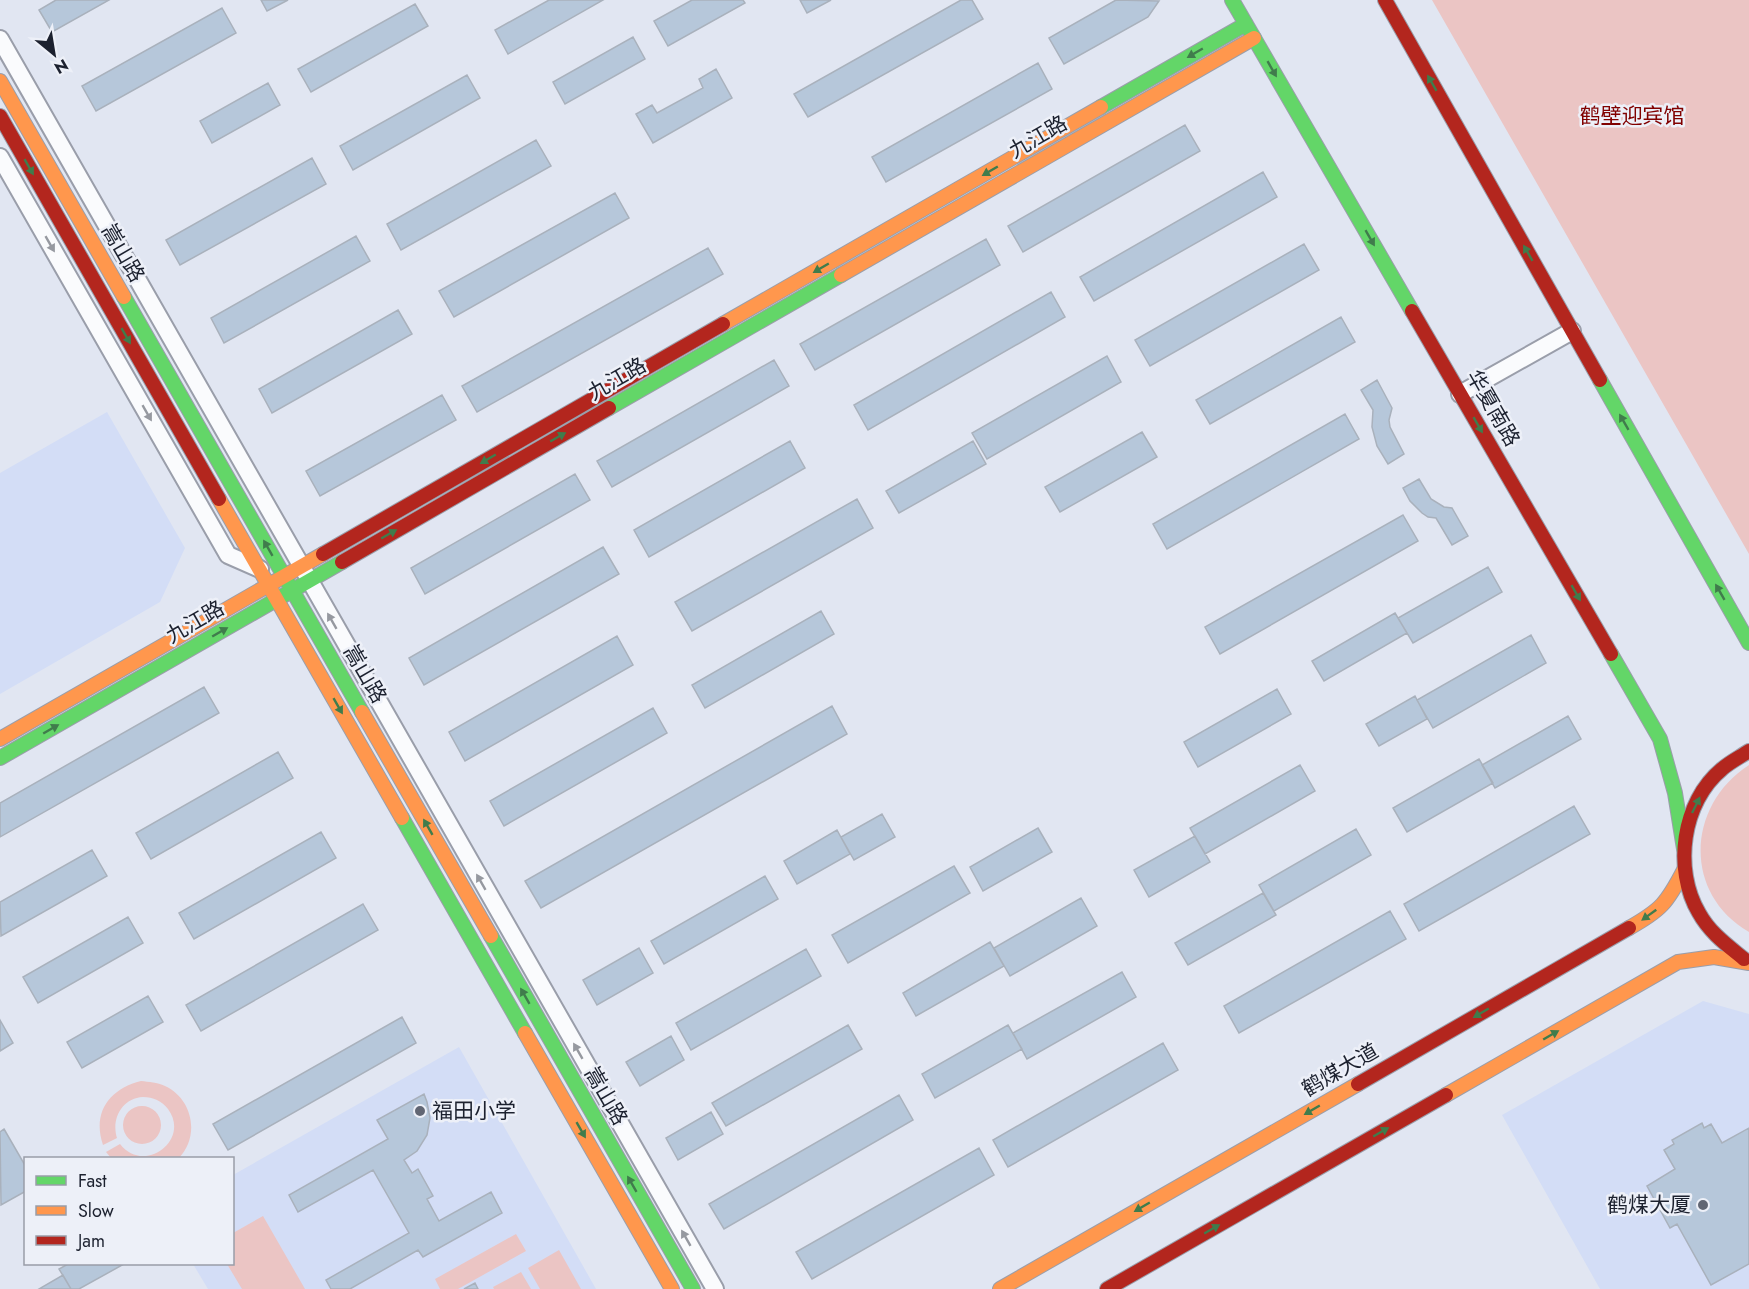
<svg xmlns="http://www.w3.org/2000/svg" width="1749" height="1289" viewBox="0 0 1749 1289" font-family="Jost,'Noto Sans SC',sans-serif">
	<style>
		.built { fill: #d3ddf6 }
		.green { fill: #ebc5c4 }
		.building { fill: #b6c7da; stroke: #a9b1bc; stroke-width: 1.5 }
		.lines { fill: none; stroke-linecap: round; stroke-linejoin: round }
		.street-casing { stroke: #9a9eaa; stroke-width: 20 }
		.fast-casing { stroke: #9a9eaa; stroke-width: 16 }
		.slow-casing { stroke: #9a9eaa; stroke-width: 16 }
		.jam-casing { stroke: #9a9eaa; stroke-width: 16 }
		.street { stroke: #fafbfd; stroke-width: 16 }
		.fast { stroke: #63d668; stroke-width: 14 }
		.slow { stroke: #ff974d; stroke-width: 14 }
		.jam { stroke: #b3261e; stroke-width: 14 }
		.oneway { fill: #407c4c }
		.oneway2 { fill: #9699a0 }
		.poi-dot { fill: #616673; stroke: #edf0f8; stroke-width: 2 }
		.labels { text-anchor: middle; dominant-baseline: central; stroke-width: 5; stroke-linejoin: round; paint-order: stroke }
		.park-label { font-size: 21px; fill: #810100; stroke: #edf0f8 }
		.street-label { font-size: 21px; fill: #1c212f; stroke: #edf0f8 }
		.poi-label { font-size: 21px; fill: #1c212f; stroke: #edf0f8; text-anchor: start }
	</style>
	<rect width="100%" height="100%" fill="#e1e6f2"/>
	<path class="built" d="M107,412L185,548L160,602L0,694V473Z
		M1703,1001L1749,1014V1289H1600L1502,1115Z
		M459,1047L596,1289H208L193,1264H232L233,1175Z"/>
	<path class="green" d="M1432,0H1749V554Z
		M1749,765V932C1682,893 1687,805 1749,765Z
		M141,1081C149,1082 157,1082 165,1086C193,1099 200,1136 179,1158H111L106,1152L120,1144C144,1175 191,1140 168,1109C162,1101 153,1097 143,1097C122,1098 111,1119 117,1138L103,1145C92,1113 109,1089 141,1081Z
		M123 1125a19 19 0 1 1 38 0a19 19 0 1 1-38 0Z
		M263,1216L305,1289H242L227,1264H232L233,1233Z
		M516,1234L526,1251L458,1289H440L435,1279Z
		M559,1250L581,1289H540L528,1268Z
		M521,1272L531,1289H494L493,1287Z"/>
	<path class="building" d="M56,0H109L52,32L39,10Z
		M261,0H288L267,11Z
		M549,0H603L508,54L495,30Z
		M692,0H743L745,3L668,46L654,21Z
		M800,0H831L807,13Z
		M961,0H972L983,19L808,117L794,94Z
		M1116,0L1159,1L1148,17L1064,64L1049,38Z
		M415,4L428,26L311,92L298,69Z
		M222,8L236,33L96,111L82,86Z
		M633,37L645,59L565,104L553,82Z
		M1038,63L1052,89L886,182L872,157Z
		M716,69L732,98L653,143L636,114L652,105L657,113L703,88L699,79Z
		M467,75L480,98L353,170L340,146Z
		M268,83L280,105L212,143L200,121Z
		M1185,125L1200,151L1023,252L1008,226Z
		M536,140L551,166L401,250L387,224Z
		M312,158L326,184L180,265L166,240Z
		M1263,172L1277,197L1094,301L1080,277Z
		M615,193L629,218L454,317L439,291Z
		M356,236L370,261L224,343L211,318Z
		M986,239L1000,265L815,370L800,344Z
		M1304,244L1319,270L1150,366L1135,340Z
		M708,248L723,274L477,412L462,386Z
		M1051,292L1065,317L868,430L854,405Z
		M398,310L412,334L272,413L259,389Z
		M1341,317L1355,342L1210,424L1196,400Z
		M1107,356L1121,382L987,459L972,433Z
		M774,360L789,386L612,487L597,461Z
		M1377,380L1392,408L1389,420L1390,427L1404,454L1388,464L1377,446L1372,427L1373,410L1361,390Z
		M442,395L456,420L320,496L306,471Z
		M1345,414L1359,439L1167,549L1153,524Z
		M1142,432L1157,457L1060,512L1045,487Z
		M790,441L805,468L649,557L634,530Z
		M973,441L986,464L899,513L886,491Z
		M575,474L590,500L425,594L411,568Z
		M1419,479L1431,499L1444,507L1452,508L1468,536L1452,545L1436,518L1428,517L1422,513L1410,501L1403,488Z
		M857,499L873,528L692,631L675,602Z
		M1403,515L1418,541L1220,654L1205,627Z
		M603,547L619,574L424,685L409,658Z
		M1488,567L1502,592L1413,643L1398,618Z
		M821,611L834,634L705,708L692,685Z
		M1395,613L1407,633L1324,681L1312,661Z
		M1531,635L1546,663L1433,728L1417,700Z
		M617,636L633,665L465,761L449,732Z
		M204,687L219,713L0,837V803Z
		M1277,689L1291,714L1198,767L1184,742Z
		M1415,696L1427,719L1379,746L1366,724Z
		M832,706L847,734L541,908L525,881Z
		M653,708L667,733L504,826L490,801Z
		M1568,716L1581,739L1495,788L1482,765Z
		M278,752L293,778L151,859L136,833Z
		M1479,759L1493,783L1407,832L1393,808Z
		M1300,765L1315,791L1205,854L1190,828Z
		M1574,806L1590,834L1419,931L1404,904Z
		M882,814L895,837L854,860L841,837Z
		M1038,828L1052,852L983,891L970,867Z
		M1356,829L1371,855L1274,911L1259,885Z
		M837,830L850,854L797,884L784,861Z
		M321,832L336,858L194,939L179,913Z
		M1195,836L1210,862L1149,897L1134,870Z
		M92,850L107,876L1,936L0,902Z
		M954,866L970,893L848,963L832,935Z
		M765,876L778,899L664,964L651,941Z
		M1263,893L1276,915L1188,965L1175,943Z
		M1081,898L1097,926L1010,976L994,948Z
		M363,904L378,930L201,1031L186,1005Z
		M1390,911L1406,939L1239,1033L1224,1006Z
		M128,917L143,943L38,1003L23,977Z
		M990,942L1004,966L916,1016L903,993Z
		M639,948L653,973L597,1005L583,980Z
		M806,949L821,976L691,1050L676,1023Z
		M1122,972L1136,997L1027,1059L1013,1033Z
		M148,996L163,1022L82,1068L67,1042Z
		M402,1017L416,1043L228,1150L213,1124Z
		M0,1020L13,1043L0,1051Z
		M848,1025L862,1049L726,1126L712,1103Z
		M1008,1025L1022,1049L935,1098L922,1074Z
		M671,1036L684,1060L640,1086L626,1062Z
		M1163,1043L1178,1070L1008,1167L993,1140Z
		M424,1094L427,1102L430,1118L427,1135L417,1151L404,1160L412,1173L418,1169L433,1196L427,1199L439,1221L491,1192L502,1213L423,1257L418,1250L350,1289H331L326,1280L409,1233L373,1170L298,1212L289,1195L388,1139L377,1120Z
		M899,1095L913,1120L724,1229L709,1204Z
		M711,1112L723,1134L678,1160L666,1138Z
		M1702,1123L1704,1128L1711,1124L1722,1143L1749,1128V1264L1711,1285L1677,1224L1670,1228L1647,1186L1675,1169L1664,1150L1674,1144L1672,1140Z
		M4,1129L26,1167V1191L1,1205L0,1132Z
		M979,1148L994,1175L812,1279L796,1252Z
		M68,1264H124L79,1289H71L59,1269Z
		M63,1275L71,1289H39Z
		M475,1283L478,1289H464Z"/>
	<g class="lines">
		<defs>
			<path id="street" d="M0,39L715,1289
				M0,157L228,555L260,569
				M1460,394L1572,331"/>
			<path id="fast" d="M1232,0L1412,311
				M1101,107L1246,24
				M124,297L362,712
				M1600,380L1749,643
				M609,408L841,275
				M1611,654L1660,739L1675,793L1684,849
				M0,758L342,562
				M402,818L525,1033
				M491,936L693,1289"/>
			<path id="slow" d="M0,81L124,297
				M841,275L1254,38
				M723,324L1101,107
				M219,499L402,818
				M362,712L491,936
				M0,739L323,554
				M1629,928C1661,910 1667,903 1684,870
				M525,1033L672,1289
				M1446,1095L1678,962L1714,957L1749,963
				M1000,1289L1358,1084"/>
			<path id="jam" d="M1385,0L1600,380
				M0,116L219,499
				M1412,311L1611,654
				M323,554L723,324
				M342,562L609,408
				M1744,959C1727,945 1710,933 1699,913C1673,869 1682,802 1722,769C1730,762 1740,757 1749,751
				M1358,1084L1629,928
				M1107,1289L1446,1095"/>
		</defs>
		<use href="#street" class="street-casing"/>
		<use href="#fast" class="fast-casing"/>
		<use href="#slow" class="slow-casing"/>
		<use href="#jam" class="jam-casing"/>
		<use href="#street" class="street"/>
		<use href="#fast" class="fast"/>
		<use href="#slow" class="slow"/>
		<use href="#jam" class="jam"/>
	</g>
	<defs><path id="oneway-solid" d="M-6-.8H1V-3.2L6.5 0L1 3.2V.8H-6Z" transform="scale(1.5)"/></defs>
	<g class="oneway">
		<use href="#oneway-solid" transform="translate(1195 53) rotate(150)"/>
		<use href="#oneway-solid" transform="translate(1272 69) rotate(60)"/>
		<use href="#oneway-solid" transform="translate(1432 83) rotate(-120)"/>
		<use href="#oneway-solid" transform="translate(29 167) rotate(60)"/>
		<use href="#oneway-solid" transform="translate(990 171) rotate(150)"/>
		<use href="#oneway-solid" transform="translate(1370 238) rotate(60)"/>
		<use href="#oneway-solid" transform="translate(1528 253) rotate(-120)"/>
		<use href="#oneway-solid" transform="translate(821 268) rotate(150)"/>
		<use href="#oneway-solid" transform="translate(126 336) rotate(60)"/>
		<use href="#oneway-solid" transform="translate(1624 422) rotate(-120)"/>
		<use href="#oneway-solid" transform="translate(1478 425) rotate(60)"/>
		<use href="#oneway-solid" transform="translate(558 437) rotate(-30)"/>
		<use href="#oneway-solid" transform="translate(488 459) rotate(150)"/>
		<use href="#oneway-solid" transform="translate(389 534) rotate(-30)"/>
		<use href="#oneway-solid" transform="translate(268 548) rotate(-120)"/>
		<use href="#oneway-solid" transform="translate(1720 592) rotate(-120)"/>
		<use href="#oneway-solid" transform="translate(1576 593) rotate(60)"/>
		<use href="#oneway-solid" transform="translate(220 632) rotate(-30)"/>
		<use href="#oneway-solid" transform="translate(338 706) rotate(60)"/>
		<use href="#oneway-solid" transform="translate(51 729) rotate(-30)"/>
		<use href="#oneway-solid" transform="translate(1696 805) rotate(-64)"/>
		<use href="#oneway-solid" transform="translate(428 827) rotate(-120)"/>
		<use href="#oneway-solid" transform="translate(1649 915) rotate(144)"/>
		<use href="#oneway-solid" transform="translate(525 996) rotate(-120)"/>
		<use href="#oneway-solid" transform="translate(1481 1013) rotate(150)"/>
		<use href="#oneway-solid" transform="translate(1551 1035) rotate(-30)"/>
		<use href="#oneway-solid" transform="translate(1312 1110) rotate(150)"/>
		<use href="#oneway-solid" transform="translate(581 1130) rotate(60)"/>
		<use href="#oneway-solid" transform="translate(1381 1132) rotate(-30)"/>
		<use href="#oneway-solid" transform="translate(632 1184) rotate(-120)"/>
		<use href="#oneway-solid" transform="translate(1142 1207) rotate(150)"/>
		<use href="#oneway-solid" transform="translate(1212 1229) rotate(-30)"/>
	</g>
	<g class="oneway2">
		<use href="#oneway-solid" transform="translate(50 244) rotate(60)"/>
		<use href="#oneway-solid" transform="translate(147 413) rotate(60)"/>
		<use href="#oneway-solid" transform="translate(332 621) rotate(-120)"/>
		<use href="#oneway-solid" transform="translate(481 882) rotate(-120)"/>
		<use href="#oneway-solid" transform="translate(578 1051) rotate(-120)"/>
		<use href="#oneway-solid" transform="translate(686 1238) rotate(-120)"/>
	</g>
	<g class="poi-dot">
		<circle cx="420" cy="1111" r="6"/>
		<circle cx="1703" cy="1205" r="6"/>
	</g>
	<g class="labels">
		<g class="park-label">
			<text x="1632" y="116">鹤壁迎宾馆</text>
		</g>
		<g class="street-label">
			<text transform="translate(1038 137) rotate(-30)">九江路</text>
			<text transform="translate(123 253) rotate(60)">嵩山路</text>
			<text transform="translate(617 379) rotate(-30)">九江路</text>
			<text transform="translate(1493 408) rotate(60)">华夏南路</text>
			<text transform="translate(195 622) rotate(-30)">九江路</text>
			<text transform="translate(365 674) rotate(60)">嵩山路</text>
			<text transform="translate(1340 1070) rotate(-30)">鹤煤大道</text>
			<text transform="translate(606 1096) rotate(60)">嵩山路</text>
		</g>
		<g class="poi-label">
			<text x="432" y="1111">福田小学</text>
			<text x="1691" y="1205" text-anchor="end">鹤煤大厦</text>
		</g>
	</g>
	<rect x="24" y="1157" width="210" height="108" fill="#edf0f8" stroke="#999da8" stroke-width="1.5"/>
	<rect x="36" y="1176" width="30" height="9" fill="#63d668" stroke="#999da8" stroke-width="1.5"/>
	<text x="78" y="1187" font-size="18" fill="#1c212f">Fast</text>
	<rect x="36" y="1206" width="30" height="9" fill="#ff974d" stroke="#999da8" stroke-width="1.5"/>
	<text x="78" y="1217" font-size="18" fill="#1c212f">Slow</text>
	<rect x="36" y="1236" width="30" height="9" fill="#b3261e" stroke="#999da8" stroke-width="1.5"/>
	<text x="78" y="1247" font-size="18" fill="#1c212f">Jam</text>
	<g transform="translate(54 54) rotate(150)" stroke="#edf0f8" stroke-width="4.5" paint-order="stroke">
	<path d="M0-4.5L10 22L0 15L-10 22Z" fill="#1c212f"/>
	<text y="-9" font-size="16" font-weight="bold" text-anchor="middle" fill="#1c212f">N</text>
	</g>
</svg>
